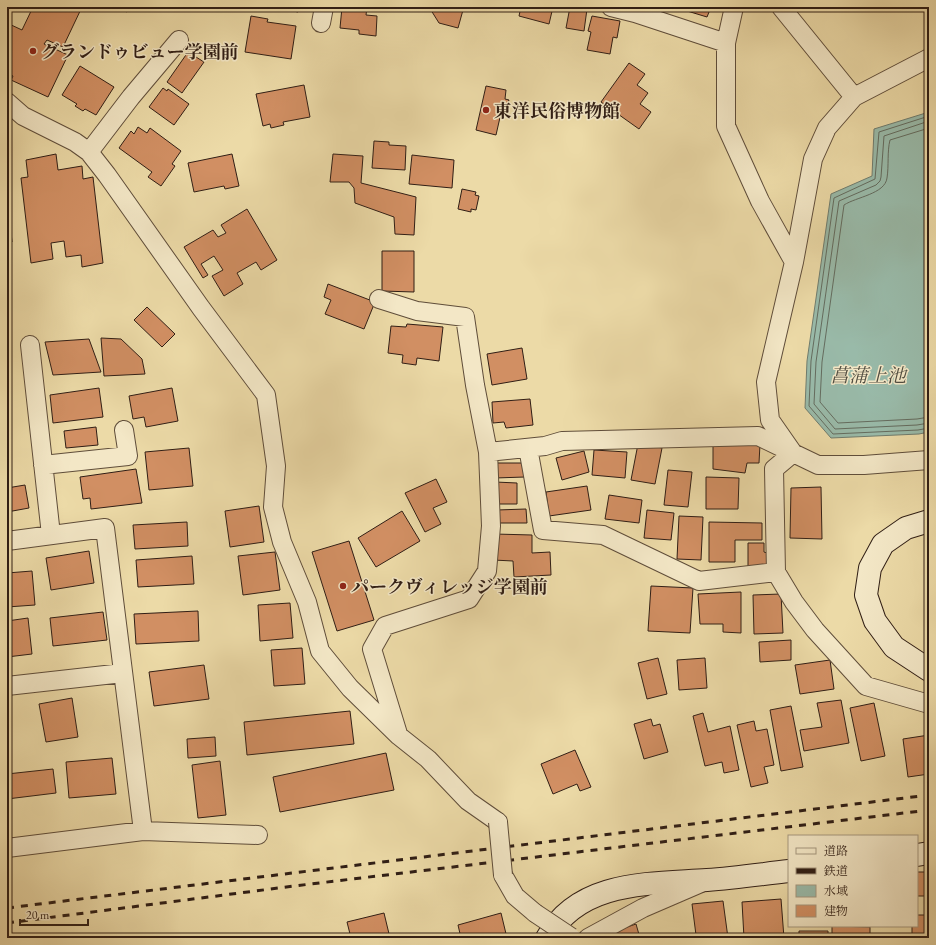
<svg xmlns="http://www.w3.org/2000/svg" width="936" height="945" viewBox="0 0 936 945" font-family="'EB Garamond','Noto Serif JP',serif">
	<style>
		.water { fill: #99baa9; stroke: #6f7c6e }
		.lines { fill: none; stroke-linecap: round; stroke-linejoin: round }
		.shore { stroke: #646c5f; stroke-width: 1 }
		.building { fill: #d18f63; stroke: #301e15 }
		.street-casing { stroke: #5f4d3a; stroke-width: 20 }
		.secondary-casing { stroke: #301e15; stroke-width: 24 }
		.street { stroke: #f3e7c6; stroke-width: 18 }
		.secondary { stroke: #f3e7c6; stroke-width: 22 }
		.rail { stroke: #301e15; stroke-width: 3; stroke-dasharray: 7 7; stroke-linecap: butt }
		.street-bridge-casing { stroke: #5f4d3a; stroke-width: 20; stroke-linecap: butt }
		.street-bridge { stroke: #f3e7c6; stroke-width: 18 }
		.poi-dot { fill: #8f2418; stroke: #f3e7c6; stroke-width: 1.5 }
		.labels { text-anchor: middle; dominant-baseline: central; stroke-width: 3; stroke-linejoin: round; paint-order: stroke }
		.poi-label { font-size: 18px; font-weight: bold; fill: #301e15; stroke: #f3e7c6; text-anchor: start }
		.water-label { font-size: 19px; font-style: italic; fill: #504d41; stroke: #f3e7c6 }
	</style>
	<rect width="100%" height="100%" fill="#ecdaa7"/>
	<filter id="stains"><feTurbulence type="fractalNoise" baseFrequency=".005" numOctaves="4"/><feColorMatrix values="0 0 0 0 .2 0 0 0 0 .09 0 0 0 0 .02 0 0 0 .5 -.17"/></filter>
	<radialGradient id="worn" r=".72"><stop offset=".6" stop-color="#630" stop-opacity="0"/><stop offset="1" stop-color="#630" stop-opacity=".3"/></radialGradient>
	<path class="water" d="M929,112V432L919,434L831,438L805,408L807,361L831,194L872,176L874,129Z"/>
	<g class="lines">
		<path class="shore" d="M929,116L879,132L875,179L834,198L811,361L809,406L833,434L918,430L929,428
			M929,121L884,136L881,177L880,181L876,185L839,201L816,362L814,404L835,429L917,425L929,423
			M929,128L890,140C887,152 889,165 887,178C885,194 856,197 844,205L822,362L820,402L838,423L917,419L929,417"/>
	</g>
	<path class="building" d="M33,7H82L63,47L47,40L44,44L68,55L48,97L11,80L13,76L7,73V37L9,34L7,33V23L22,30Z
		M119,7H130L127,12Z
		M273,7H299L298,12Z
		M342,7H367L366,15L377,16L376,36L359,34V30L340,28Z
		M429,7H459L458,9L463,10L458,28L439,23Z
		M521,7H553L549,24L519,16Z
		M570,7L587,9L584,31L566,28Z
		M674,7H711L707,17Z
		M251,16L268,19L267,22L296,26L291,59L245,52Z
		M592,16L620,21L617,38L613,37L610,54L587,50L591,32L588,31Z
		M188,52L204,62L182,93L167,82Z
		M629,63L645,74L637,85L648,93L640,104L651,112L639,129L601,102Z
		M80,66L114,87L96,115L85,109L83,111L75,106L77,104L62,95Z
		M304,85L310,117L283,122L284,125L271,128L270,124L263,126L256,94Z
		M486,86L506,90L505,99L509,100L504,113H501L496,135L476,130Z
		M163,88L167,91L168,89L189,104L174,125L149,107Z
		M138,127L147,133L150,128L181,151L172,164L175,166L161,186L148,177L152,172L119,148L131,131L134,134Z
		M374,141L389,142V145L406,146L405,170L372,168Z
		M56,154L58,170L82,166L83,179L93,177L103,263L82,267L81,255L66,257L64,241L51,243L53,259L31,263L21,178L28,177L26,160Z
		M232,154L239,186L225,189L224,186L194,192L188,163Z
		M333,154L363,156L361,183L416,197L414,235L395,234L394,217L355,203L354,188L349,182H330Z
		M412,155L454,160L452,188L409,184Z
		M462,189L476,192L475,195L479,196L476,210L471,209V212L458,209Z
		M7,192L12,242L7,243Z
		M247,209L277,260L261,270L256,262L237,273L243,284L224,296L212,276L223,270L214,256L201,264L208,275L203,278L184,247L213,230L218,237L226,233L221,225Z
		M382,251H414V292L382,291Z
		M328,284L375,302L364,329L325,314L331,300L324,297Z
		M147,307L175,334L162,347L134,320Z
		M407,324L443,327L439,361L417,358L416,365L402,363L403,355L388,353L391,326L406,327Z
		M101,338L121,339L142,359L145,374L104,376Z
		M89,339L101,372L53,375L45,342Z
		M7,343H9L11,365L7,366Z
		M522,348L527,379L492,385L487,354Z
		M99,388L103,417L53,423L50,395Z
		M172,388L178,421L146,427L144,417L133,419L129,396Z
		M530,399L533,425L506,428L504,422L493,423L492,402Z
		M96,427L98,445L66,448L64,431Z
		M713,442L760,444L759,463H747L745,473L713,469Z
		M638,444L662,448L655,484L631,480Z
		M189,448L193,486L149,490L145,452Z
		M594,450L627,452L625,478L592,475Z
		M584,451L589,472L562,480L556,458Z
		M495,463H525V477L495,478Z
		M136,469L142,503L91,509L90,498L83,499L80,477Z
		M668,470L692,472L688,507L664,505Z
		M706,477L739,478L738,509H706Z
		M436,479L447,502L433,508L441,524L425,532L405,493Z
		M495,482L517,483V504H494Z
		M25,485L29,508L7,512V488Z
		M587,486L591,510L549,516L546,492Z
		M821,487L822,539L790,538L791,488Z
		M609,495L642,500L639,523L605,519Z
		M259,506L264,542L230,547L225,511Z
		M526,509L527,523H497V510Z
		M647,510L674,513L671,540L644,538Z
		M402,511L420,541L376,567L358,538Z
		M679,516L703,517L701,560L677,559Z
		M187,522L188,546L135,549L133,525Z
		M709,522L762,523V540H735V562H709Z
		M494,534L532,535V553L550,552L551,575L514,577L513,561L493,560Z
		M349,541L374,620L337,631L312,552Z
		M748,543H764V552L767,553V569H748Z
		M89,551L94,583L51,590L46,558Z
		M275,552L280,590L243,595L238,556Z
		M192,556L194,584L138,587L136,560Z
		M32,571L35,605L7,607V573Z
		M651,586L693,588L690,633L648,631Z
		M741,592V633L723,632V624H700L698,594Z
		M781,594L783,633L754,634L753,595Z
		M290,603L293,638L260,641L258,605Z
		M198,611L199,641L136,644L134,614Z
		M103,612L107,640L53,646L50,618Z
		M28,618L32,654L7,657V621Z
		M791,640V660L760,662L759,642Z
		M302,648L305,684L274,686L271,650Z
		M658,658L667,694L647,699L638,663Z
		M705,658L707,688L679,690L677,660Z
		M830,660L834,689L800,694L795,665Z
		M204,665L209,699L154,706L149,672Z
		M72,698L78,737L46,742L39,704Z
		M841,700L849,743L804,751L800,730L822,727L817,703Z
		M874,703L885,756L861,761L850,708Z
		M791,706L803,767L781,771L770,710Z
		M350,711L354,744L247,755L244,722Z
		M703,713L708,732L730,726L739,770L724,773L722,762L705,766L693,716Z
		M651,719L653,726L660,724L668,752L644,759L634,724Z
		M754,721L756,731L767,729L774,765L764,767L768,783L751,787L737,725Z
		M929,735V774L908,777L903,739Z
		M215,737L216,756L188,758L187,739Z
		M575,750L591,787L580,791L577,784L553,794L541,764Z
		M386,753L394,790L280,812L273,777Z
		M112,758L116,794L69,798L66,762Z
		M220,761L226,815L198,818L192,765Z
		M53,769L56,793L7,799V774Z
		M917,872H927V896H917Z
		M781,899L784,938H744L742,902Z
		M723,901L728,938H685L696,935L692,904Z
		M384,913L390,938H351L347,922Z
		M501,913L507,938H461L458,925Z
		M917,915H929V938H912V926H917Z
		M636,924L640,938H612L610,933Z
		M832,926L870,927V938H832Z
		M799,931H828V938H799Z"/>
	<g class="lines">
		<defs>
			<path id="street" d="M611,7L635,13L726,43
				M734,7L726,43V126L760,201L794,262L766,382L770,420L793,453L818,465H864L929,460
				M781,7L854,97
				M321,23L324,7
				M7,102L23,116L75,142L89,152L107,175L201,308L266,395L276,466L273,507L282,542L307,602L320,651L350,688L399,736L428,759L468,801L498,822
				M89,152L131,97L179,40
				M794,262L813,159L827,128L854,97L929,58
				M379,299L417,311L465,317L475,385L488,452L491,526L487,571L469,599L385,626L372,649L398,734
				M30,345L51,535
				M528,448L543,530L603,535L699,581L776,572
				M488,452L545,446L562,441L758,436L793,453L774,469L776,572L794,602L815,630L866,686L929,704
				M43,465L128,456L124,430
				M7,541L105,528L143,831
				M7,686L123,673
				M7,848L143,831L258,835
				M503,875L515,896L535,913
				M588,938L643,908L701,883"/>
			<path id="secondary" d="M929,521L906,528L883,544L870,568L866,595L875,621L894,647L929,670
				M917,855L929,853
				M547,938C579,880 650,884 707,880C735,878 762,874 789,871"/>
		</defs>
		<use href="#street" class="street-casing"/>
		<use href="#secondary" class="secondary-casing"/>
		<use href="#street" class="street"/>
		<use href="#secondary" class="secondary"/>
		<path class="rail" d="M7,908L929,795
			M7,923L294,886L929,810"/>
		<defs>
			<path id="street-bridge" d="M498,822L503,875
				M535,913L571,937"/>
		</defs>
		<use href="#street-bridge" class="street-bridge-casing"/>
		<use href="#street-bridge" class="street-bridge"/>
	</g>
	<g class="poi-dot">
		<circle cx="33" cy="51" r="4"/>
		<circle cx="486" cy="110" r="4"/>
		<circle cx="343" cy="586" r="4"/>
	</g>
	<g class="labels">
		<g class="poi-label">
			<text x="41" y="51">グランドゥビュー学園前</text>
			<text x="494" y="110">東洋民俗博物館</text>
			<text x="351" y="586">パークヴィレッジ学園前</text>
		</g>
		<g class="water-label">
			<text x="868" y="375">菖蒲上池</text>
		</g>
	</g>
	<rect width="936" height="945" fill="none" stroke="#ecdaa7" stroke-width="24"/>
	<rect x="8" y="8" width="920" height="929" fill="none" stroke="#301e15" stroke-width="2"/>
	<rect x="12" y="12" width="912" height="921" fill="none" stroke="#301e15"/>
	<rect x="788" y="835" width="130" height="92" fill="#f3e7c6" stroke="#a5977f"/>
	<rect x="796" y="848" width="20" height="6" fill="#f3e7c6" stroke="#a5977f"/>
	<text x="824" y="855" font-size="12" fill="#301e15">道路</text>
	<rect x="796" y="868" width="20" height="6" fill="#301e15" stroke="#a5977f"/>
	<text x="824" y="875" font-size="12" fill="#301e15">鉄道</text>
	<rect x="796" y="885" width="20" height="12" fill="#99baa9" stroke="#a5977f"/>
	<text x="824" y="895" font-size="12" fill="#301e15">水域</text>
	<rect x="796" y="905" width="20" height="12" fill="#d18f63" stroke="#a5977f"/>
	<text x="824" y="915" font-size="12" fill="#301e15">建物</text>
	<path d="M20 919v6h68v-6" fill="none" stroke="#301e15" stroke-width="2"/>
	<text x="26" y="919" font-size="12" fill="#301e15" stroke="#f3e7c6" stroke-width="3" paint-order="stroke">20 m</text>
	<rect width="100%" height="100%" filter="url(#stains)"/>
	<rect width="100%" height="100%" fill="url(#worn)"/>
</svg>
